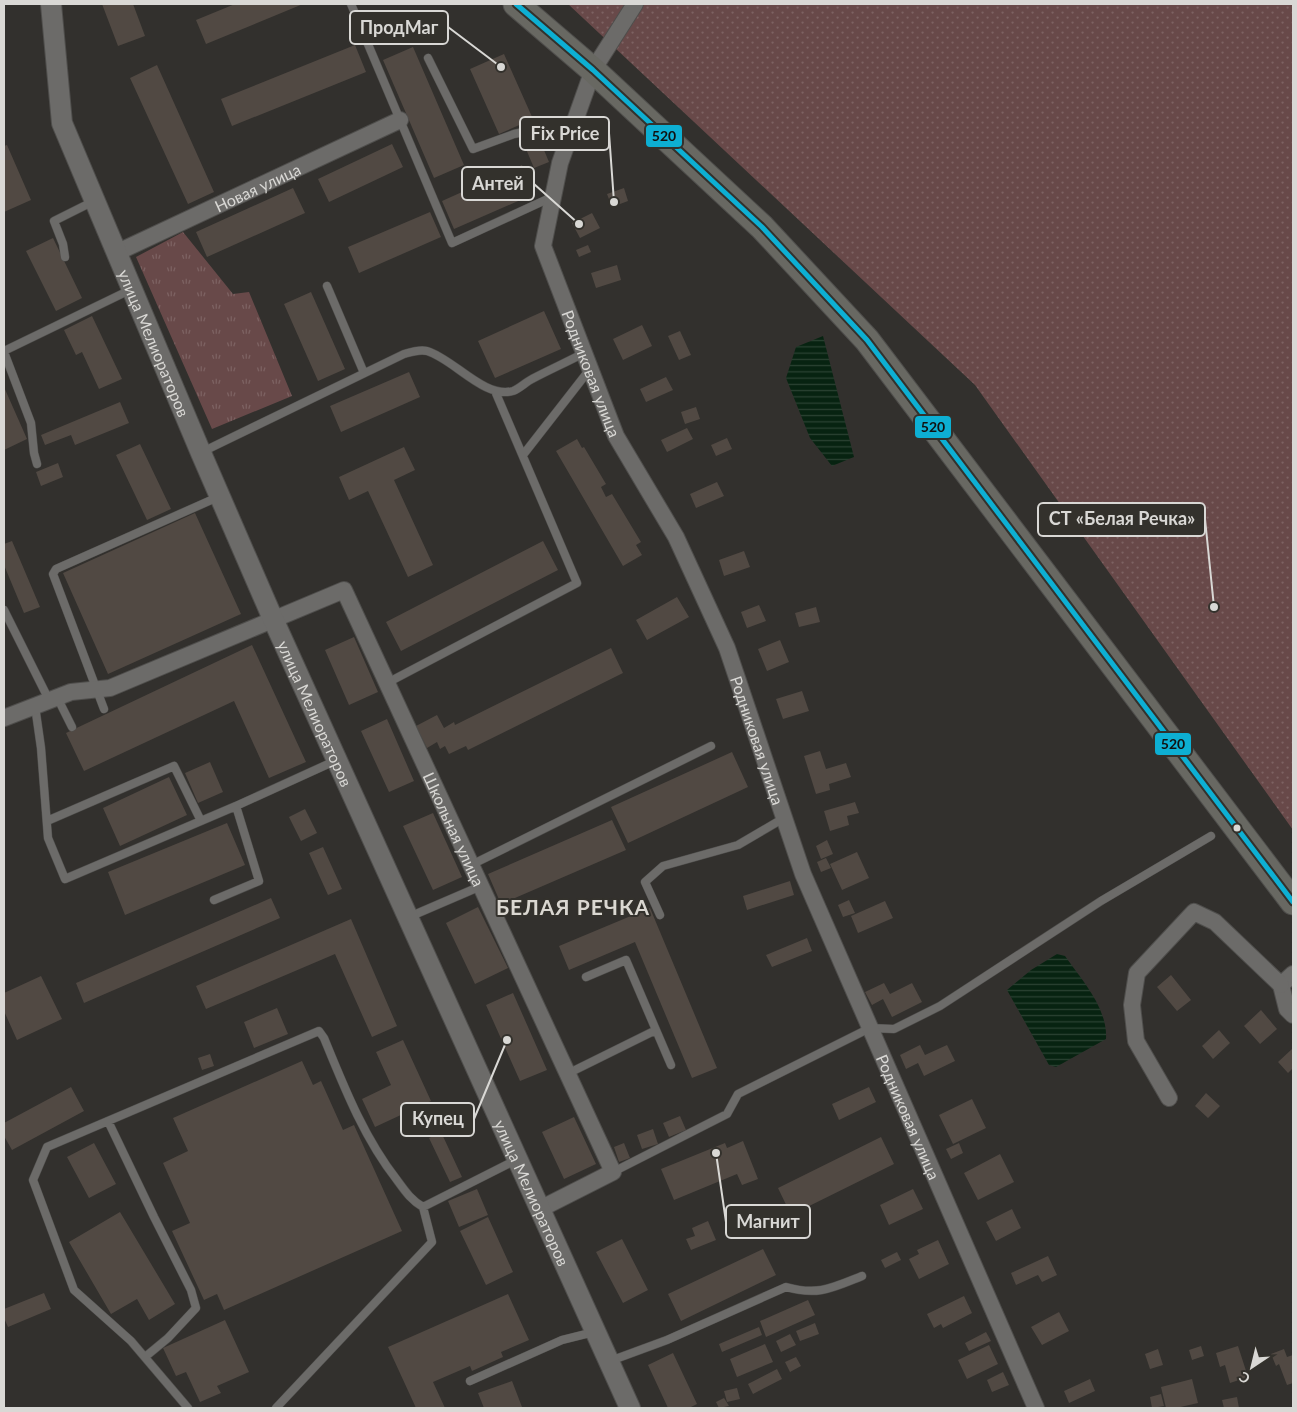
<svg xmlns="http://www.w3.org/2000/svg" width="1297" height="1412" viewBox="0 0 1297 1412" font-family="Lato,sans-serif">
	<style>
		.park { fill: url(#park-tufts) }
		.garden { fill: url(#garden-dots) }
		.water { fill: url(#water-rules) }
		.building { fill: #514943 }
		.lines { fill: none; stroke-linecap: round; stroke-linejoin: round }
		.service-casing { stroke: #4f4e4c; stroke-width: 9 }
		.minor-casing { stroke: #4f4e4c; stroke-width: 18 }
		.tertiary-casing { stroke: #4f4e4c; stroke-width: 22 }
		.primary-casing { stroke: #4f4e4c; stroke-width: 27 }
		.service { stroke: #6c6b69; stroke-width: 8 }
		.minor { stroke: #6c6b69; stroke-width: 16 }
		.tertiary { stroke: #6c6b69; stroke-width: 20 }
		.primary { stroke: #686862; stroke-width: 25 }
		.bus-1-casing { stroke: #33312c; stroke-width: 9 }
		.bus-1 { stroke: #0dafd3; stroke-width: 5 }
		.bus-dot { fill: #d9d8d5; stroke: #33312c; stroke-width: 2 }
		.labels { text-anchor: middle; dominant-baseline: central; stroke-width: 4; stroke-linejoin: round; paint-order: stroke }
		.street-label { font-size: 16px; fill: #d9d8d5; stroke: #33312c }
		.district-label { font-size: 21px; font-weight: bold; letter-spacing: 1px; fill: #dad7d1; stroke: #33312c }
		.leader { fill: none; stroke: #d9d8d5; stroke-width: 2 }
		.callout-dot { fill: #d9d8d5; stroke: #33312c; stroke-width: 2 }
		.callout { fill: #33312c; stroke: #d9d8d5; stroke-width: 2 }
		.callout-label { font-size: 18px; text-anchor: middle; font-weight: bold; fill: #d9d8d5 }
		.line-badge { stroke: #33312c; stroke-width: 2 }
		.pale-badge-label { font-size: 14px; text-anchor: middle; font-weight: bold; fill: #111 }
	</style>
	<defs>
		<pattern id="park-tufts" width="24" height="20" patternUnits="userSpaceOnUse" patternTransform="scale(1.25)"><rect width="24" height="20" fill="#684949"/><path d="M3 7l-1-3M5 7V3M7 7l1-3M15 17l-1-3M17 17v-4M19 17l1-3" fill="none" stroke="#7d6262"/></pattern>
		<pattern id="garden-dots" width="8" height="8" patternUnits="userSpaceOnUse" patternTransform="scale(1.25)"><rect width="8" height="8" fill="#684949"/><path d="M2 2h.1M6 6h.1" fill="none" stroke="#7d6262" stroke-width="1.8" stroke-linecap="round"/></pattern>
		<pattern id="water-rules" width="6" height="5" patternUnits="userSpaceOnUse" patternTransform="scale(1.25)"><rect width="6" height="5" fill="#072311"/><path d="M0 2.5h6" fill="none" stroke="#2b4233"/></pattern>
	</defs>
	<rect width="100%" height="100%" fill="#32302d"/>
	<path class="park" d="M183,232L233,294L249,292L292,396L212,429L136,257Z"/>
	<path class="garden" d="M568,4H1293V830L975,385Z"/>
	<path class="water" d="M823,336L854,457L832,466L810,438L786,378L796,347Z
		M1057,954L1065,956C1081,979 1108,1008 1106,1039L1056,1067L1049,1065L1007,990L1031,970Z"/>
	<path class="building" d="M102,4H133L145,36L118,46Z
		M235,4H303L206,44L196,20Z
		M355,45L366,72L232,126L221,99Z
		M413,47L464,165L434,178L383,60Z
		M504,54L533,119L499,134L470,69Z
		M157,65L214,192L188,204L130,78Z
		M541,143L549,162L534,168L526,149Z
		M392,144L403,167L329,202L318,179Z
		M7,145L31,200L4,212V146Z
		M522,165L534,194L454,229L442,201Z
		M293,188L305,213L207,257L196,232Z
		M624,188L628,201L612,207L607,194Z
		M430,212L441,237L359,273L348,247Z
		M592,213L600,228L580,238L572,223Z
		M53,238L82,298L56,311L26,251Z
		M588,245L591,252L579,257L576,250Z
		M617,265L621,280L596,288L591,273Z
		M311,292L345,369L318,381L284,304Z
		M544,311L561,349L495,378L478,341Z
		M92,316L122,379L99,389L82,352L76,355L64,330Z
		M642,325L652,346L623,360L613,339Z
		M680,331L691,355L679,360L668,336Z
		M409,372L420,397L341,432L330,406Z
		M666,377L673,390L646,402L640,389Z
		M4,387L27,439L4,450Z
		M120,402L129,423L75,445L71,435L45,445L41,435Z
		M696,407L700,419L685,424L681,412Z
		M687,428L693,439L667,452L661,440Z
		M727,438L732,449L716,456L711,445Z
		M577,439L582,448L584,447L606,484L601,487L606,497L612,494L641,542L636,545L642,555L623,566L556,451Z
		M140,444L171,509L147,520L116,455Z
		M404,447L415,470L394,480L433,565L408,577L368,491L349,500L339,477Z
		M58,463L63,477L41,486L36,472Z
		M717,482L724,496L696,508L690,494Z
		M195,513L241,614L108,674L63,573Z
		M12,541L40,607L24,613L4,565V544Z
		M543,541L558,570L401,651L386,622Z
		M744,551L750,567L724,576L719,560Z
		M677,597L689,617L647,640L636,620Z
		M759,605L766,621L747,628L741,612Z
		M816,607L820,622L799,627L795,613Z
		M354,637L378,692L349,705L325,650Z
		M780,640L789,662L767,671L758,649Z
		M252,645L306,762L269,778L234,701L84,771L66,733Z
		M611,648L623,673L468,750L466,746L449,754L445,746L440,749L437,742L427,748L416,726L437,715L444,728L454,722L455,725Z
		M802,691L809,711L783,719L776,699Z
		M387,719L414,781L389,792L361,731Z
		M820,751L826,769L846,763L851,777L829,784L830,790L816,794L804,756Z
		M732,752L748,787L628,843L611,807Z
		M210,762L223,792L198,803L185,773Z
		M169,777L187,815L120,846L103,808Z
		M855,802L859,813L847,816L849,825L830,831L824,811Z
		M305,809L317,833L301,841L289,817Z
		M433,813L462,877L433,890L403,826Z
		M612,820L626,850L501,904L488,874Z
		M227,823L245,865L125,915L108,872Z
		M827,840L833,854L821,859L816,846Z
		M323,847L342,889L328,895L309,853Z
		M857,852L869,878L842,890L830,864Z
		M826,858L831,868L821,872L817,862Z
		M790,881L794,895L747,910L743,896Z
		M271,898L280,918L84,1003L76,983Z
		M849,900L855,913L843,917L838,905Z
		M885,901L893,918L858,933L851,916Z
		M478,907L508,968L475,984L446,923Z
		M650,908L717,1068L692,1078L635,942L569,970L559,946Z
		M351,919L397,1026L372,1037L335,954L206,1009L196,986Z
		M807,938L812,951L772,967L766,955Z
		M1171,975L1191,1000L1177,1011L1157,987Z
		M41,976L62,1019L17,1040L4,1011V993Z
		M884,983L890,994L912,983L922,1002L892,1017L883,999L872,1005L865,992Z
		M513,993L547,1070L520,1081L486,1005Z
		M277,1008L288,1034L254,1048L244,1022Z
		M1261,1010L1277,1029L1260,1044L1244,1026Z
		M1219,1030L1230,1043L1213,1059L1202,1046Z
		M403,1040L431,1101L375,1127L362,1099L391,1085L376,1052Z
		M920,1045L925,1055L947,1045L955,1061L924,1076L918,1063L906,1069L900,1055Z
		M1292,1049L1293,1068L1288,1073L1278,1062Z
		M210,1054L214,1066L202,1070L198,1058Z
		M302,1061L313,1085L321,1081L343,1130L354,1125L402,1231L224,1310L217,1294L204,1300L172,1231L190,1223L163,1163L188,1151L173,1118Z
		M71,1087L84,1111L12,1150L4,1136V1123Z
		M869,1087L876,1102L839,1120L832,1104Z
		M1206,1093L1220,1106L1208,1118L1195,1106Z
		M972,1099L986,1128L953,1144L939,1115Z
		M680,1116L686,1130L669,1137L663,1123Z
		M574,1117L596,1164L564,1179L542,1132Z
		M653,1129L658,1144L642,1149L637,1135Z
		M441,1132L462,1177L450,1182L429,1138Z
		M881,1137L894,1164L791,1215L778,1188Z
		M743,1141L758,1179L742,1185L737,1174L674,1200L661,1169L725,1143L727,1148Z
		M94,1143L116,1184L89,1198L67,1157Z
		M624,1143L630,1158L619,1162L614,1147Z
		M959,1143L963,1153L951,1159L946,1149Z
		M1000,1154L1014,1182L978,1200L964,1173Z
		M477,1189L488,1215L459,1227L448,1201Z
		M913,1189L923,1209L889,1225L880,1205Z
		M1012,1209L1021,1228L996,1241L986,1222Z
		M120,1212L175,1304L149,1320L137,1299L111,1314L69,1242Z
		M488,1217L513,1272L486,1285L460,1231Z
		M708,1221L716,1240L691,1250L686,1239L695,1236L692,1228Z
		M622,1239L648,1290L623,1303L596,1252Z
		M938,1240L949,1264L919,1279L909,1259L919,1254L917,1250Z
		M763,1249L776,1275L681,1321L668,1294Z
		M897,1252L901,1260L885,1268L881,1260Z
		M1048,1256L1057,1275L1042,1282L1038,1275L1016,1285L1011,1273Z
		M44,1293L51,1309L8,1327L4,1318V1309Z
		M508,1294L529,1340L501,1352L503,1357L472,1371L470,1366L433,1382L445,1408H416L388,1347Z
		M964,1296L972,1313L943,1328L941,1324L934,1328L927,1314Z
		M808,1300L815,1315L766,1337L760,1321Z
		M1059,1312L1069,1331L1042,1345L1031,1327Z
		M225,1320L249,1372L217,1386L221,1393L200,1402L186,1372L176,1376L163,1348Z
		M815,1323L819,1334L800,1341L796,1331Z
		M759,1327L762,1335L722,1352L719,1344Z
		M986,1332L991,1341L969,1351L965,1343Z
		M790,1334L796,1345L781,1352L776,1341Z
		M765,1344L773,1362L737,1377L730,1359Z
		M989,1345L998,1364L967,1379L958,1360Z
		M1201,1346L1204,1356L1192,1360L1189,1350Z
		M1238,1346L1248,1377L1230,1383L1225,1365L1220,1367L1216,1353Z
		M1158,1349L1163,1365L1150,1369L1145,1354Z
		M1284,1349L1287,1357L1293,1355V1383L1287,1385L1279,1364L1276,1366L1271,1354Z
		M673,1353L697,1404L689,1408H668L648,1365Z
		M796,1357L801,1366L790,1372L785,1362Z
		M777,1369L782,1379L753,1394L748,1384Z
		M1003,1372L1009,1385L992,1392L987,1380Z
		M1090,1379L1095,1391L1069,1403L1064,1391Z
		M1192,1379L1198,1403L1176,1408H1166L1161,1387Z
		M512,1381L522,1407L484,1408L478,1393Z
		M737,1388L740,1399L727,1402L724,1391Z
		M1161,1394L1164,1406L1152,1408L1150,1397Z
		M1237,1397L1239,1408H1224L1222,1400Z
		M724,1398L729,1406L719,1408L716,1402Z"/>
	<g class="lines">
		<defs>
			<path id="service" d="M351,4L452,243L552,197
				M428,58L473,149L514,134L551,126L572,130
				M65,257L63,244L54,221L94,201
				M327,286L364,373
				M4,351L132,289
				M4,352L31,423L34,453L37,464
				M202,452L404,354C411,352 419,349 427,351C454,359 484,399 513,391C519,389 526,382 532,379C549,370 567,362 584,353
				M523,455L590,369
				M4,610L49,700
				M387,683L577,583L495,391
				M57,697L72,727
				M35,706L41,748L48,838L65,879L236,806
				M104,709L53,574L56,569L218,497
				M47,821L174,766L201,821
				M471,865L711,746
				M214,900L259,881L236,806L337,760
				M660,915L645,882L663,866L738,845L784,818
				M409,917L481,886
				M656,1030L671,1065
				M567,1074L656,1030L626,960L586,977
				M108,1121L154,1217L191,1290L196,1308L168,1338L145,1357
				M613,1172L727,1114L738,1094L870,1028L894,1029L940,1006L1101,901L1211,836
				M610,1361L667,1340L786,1287C818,1296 832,1288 862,1276
				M470,1381L562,1340L594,1332
				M188,1408L131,1341L74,1290L33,1180L47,1147L319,1031L324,1038C344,1087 364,1138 397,1180C405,1191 411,1200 423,1207
				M276,1408L432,1242L423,1207L516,1160"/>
			<g id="minor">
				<path id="s1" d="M635,4L593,70L560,163L543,246L616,436L676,537L727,648L803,874L1036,1408"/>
				<path id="s2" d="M116,253L400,120"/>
				<path id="s3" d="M4,718L71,692L110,688L344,590L613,1172L540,1209"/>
				<path d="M1293,974L1281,985L1287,1009L1293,1015"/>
				<path d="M1169,1098L1136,1041L1132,1005L1137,973L1194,912L1215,922L1281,985"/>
			</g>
			<g id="tertiary">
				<path id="s4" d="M51,4L62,123L201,453L273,619L630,1408"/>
			</g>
			<path id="primary" d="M516,4L593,70L762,227L867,340L1293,902"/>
		</defs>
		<use href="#service" class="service-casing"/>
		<use href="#minor" class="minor-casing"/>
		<use href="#tertiary" class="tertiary-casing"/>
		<use href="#primary" class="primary-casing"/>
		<use href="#service" class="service"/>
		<use href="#minor" class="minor"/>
		<use href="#tertiary" class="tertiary"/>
		<use href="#primary" class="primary"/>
		<defs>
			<path id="bus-1" d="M516,4L593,70L762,227L867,340L1293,902"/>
		</defs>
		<use href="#bus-1" class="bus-1-casing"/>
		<use href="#bus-1" class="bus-1"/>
	</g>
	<circle class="bus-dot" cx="1237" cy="828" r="4.5"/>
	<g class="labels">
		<g class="street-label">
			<text stroke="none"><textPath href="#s2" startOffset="156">Новая улица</textPath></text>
			<text stroke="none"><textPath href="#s4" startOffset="358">улица Мелиораторов</textPath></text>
			<text stroke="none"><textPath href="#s1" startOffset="398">Родниковая улица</textPath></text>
			<text stroke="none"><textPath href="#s4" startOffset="762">улица Мелиораторов</textPath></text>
			<text stroke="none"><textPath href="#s1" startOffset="802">Родниковая улица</textPath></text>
			<text stroke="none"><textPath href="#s3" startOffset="628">Школьная улица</textPath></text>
			<text stroke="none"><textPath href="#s1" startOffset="1208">Родниковая улица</textPath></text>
			<text stroke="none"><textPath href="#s4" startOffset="1288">улица Мелиораторов</textPath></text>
		</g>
		<g class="district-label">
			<text x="573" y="906">БЕЛАЯ РЕЧКА</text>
		</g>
	</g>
	<path class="leader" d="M501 67L448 27M614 202L609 133M579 224L534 184M1214 607L1205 519M507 1040L474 1119M716 1153L726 1222"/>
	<g class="callout-dot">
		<circle cx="501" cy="67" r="5"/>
		<circle cx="614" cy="202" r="5"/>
		<circle cx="579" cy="224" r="5"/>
		<circle cx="1214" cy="607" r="5"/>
		<circle cx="507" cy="1040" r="5"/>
		<circle cx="716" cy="1153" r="5"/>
	</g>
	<g class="callout">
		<rect x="350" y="11" width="98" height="33" rx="5"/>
		<rect x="520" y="117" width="89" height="33" rx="5"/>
		<rect x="462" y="167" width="72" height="33" rx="5"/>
		<rect x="1038" y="503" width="167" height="33" rx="5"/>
		<rect x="401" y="1103" width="73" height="33" rx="5"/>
		<rect x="726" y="1205" width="84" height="33" rx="5"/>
	</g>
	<g class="callout-label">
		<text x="399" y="34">ПродМаг</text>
		<text x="565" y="140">Fix Price</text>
		<text x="498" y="190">Антей</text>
		<text x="1122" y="525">СТ «Белая Речка»</text>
		<text x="438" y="1125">Купец</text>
		<text x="768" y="1228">Магнит</text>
	</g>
	<g class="line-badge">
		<rect x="645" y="124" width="38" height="24" rx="5" fill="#0dafd3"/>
		<rect x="914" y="415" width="38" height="24" rx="5" fill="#0dafd3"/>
		<rect x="1154" y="732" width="38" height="24" rx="5" fill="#0dafd3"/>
	</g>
	<g class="pale-badge-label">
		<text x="664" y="141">520</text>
		<text x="933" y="432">520</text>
		<text x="1173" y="749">520</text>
	</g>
	<rect width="1297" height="1412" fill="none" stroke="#d9d8d5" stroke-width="10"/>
	<g transform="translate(1252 1367) rotate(215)" stroke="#33312c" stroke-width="4" paint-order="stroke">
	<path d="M0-4L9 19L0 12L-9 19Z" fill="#d9d8d5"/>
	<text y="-8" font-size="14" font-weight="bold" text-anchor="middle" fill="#d9d8d5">С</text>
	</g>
</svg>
